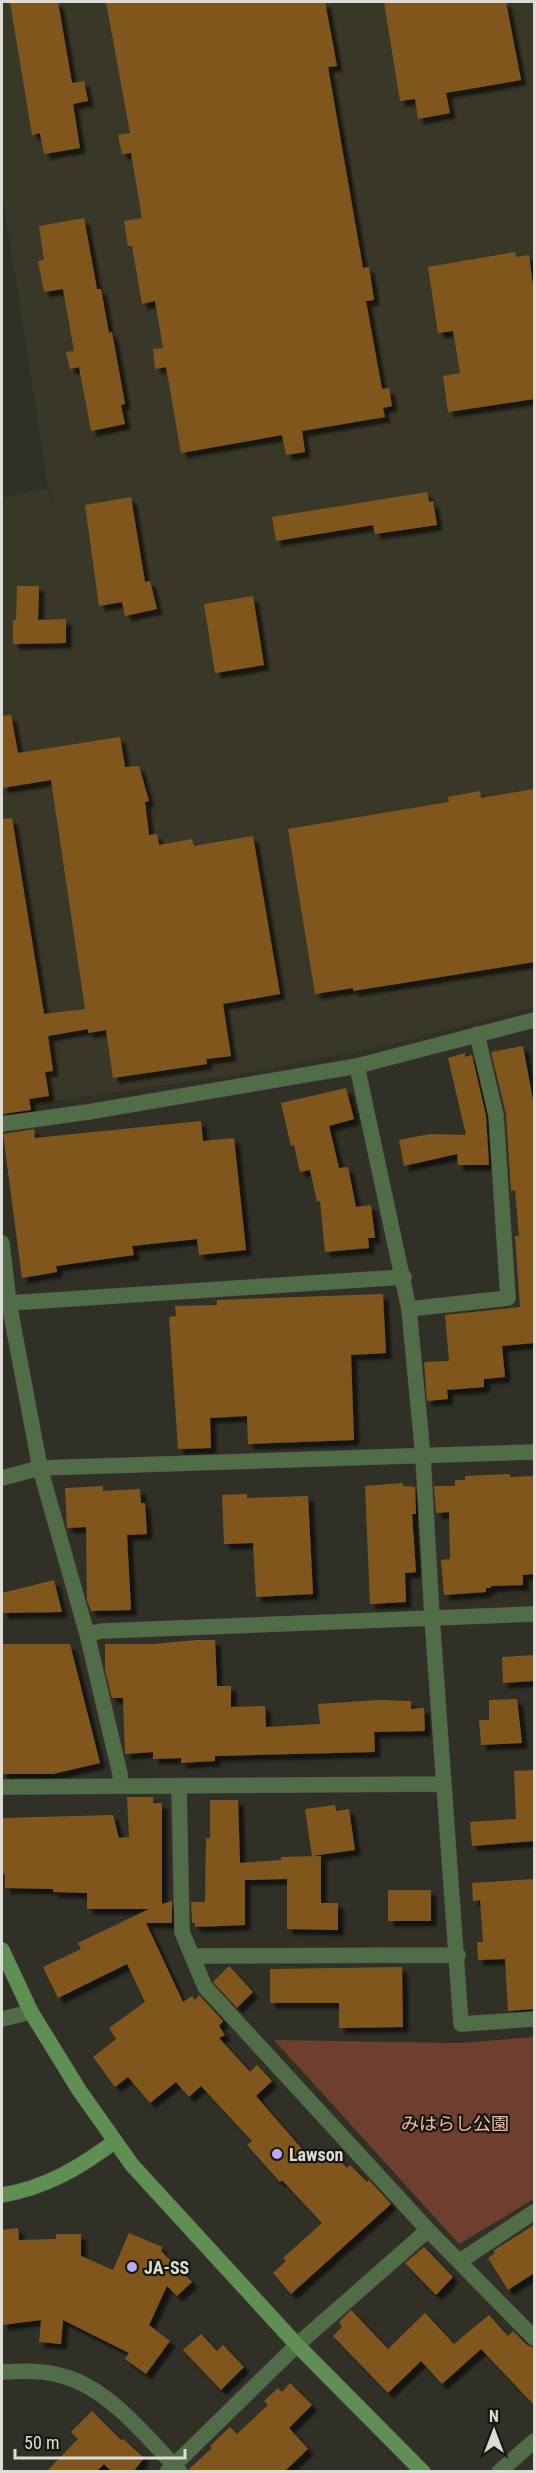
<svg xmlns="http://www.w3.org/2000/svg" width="536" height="2473" viewBox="0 0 536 2473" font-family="'Roboto Condensed','Noto Sans JP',sans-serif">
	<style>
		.built { fill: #393828 }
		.green { fill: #6e3e2f }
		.building { fill: #80571f; filter: url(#shadow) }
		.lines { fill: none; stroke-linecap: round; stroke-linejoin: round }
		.street-casing { stroke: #4c4c43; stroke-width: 16 }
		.secondary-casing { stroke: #4c4c43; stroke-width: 16 }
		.street { stroke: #506d48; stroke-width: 15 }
		.secondary { stroke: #608f53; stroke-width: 15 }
		.poi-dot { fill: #bda9f5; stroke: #181813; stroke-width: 2 }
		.labels { text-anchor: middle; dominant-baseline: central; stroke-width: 4.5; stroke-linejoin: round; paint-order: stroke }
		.park-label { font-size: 18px; fill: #f3baa8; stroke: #181813 }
		.poi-label { font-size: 18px; font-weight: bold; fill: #ddddd7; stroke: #181813; text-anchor: start }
	</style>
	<defs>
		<filter id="shadow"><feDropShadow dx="5.5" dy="5.5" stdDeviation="1.5" flood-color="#0009"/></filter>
	</defs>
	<rect width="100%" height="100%" fill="#303027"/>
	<path class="built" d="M2,2H534V1007L389,1045L257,1071L2,1109V498L47,488L63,532L48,487L2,191Z"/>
	<path class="green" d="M534,2037V2199L459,2244L274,2040L460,2043Z"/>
	<path class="building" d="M10,2H58L72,83L84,81L88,101L73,104L80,148L44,154L40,133L32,135Z
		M106,2H325L337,66L328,67L363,268L369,267L374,300L366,301L382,389L389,388L392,406L383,408L385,417L302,431L305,452L286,455L282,435L181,453L166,367L155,369L153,349L163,348L155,301L142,304L132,246H128L124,221L142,218L131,153L122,154L118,135L130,133Z
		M384,2H506L521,80L446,93L450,113L418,119L415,99L400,101Z
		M84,218L97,289H101L109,333L112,332L125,404L121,405L125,424L91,431L79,367L70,369L66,352L74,351L63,289L44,292L38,261L44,260L39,226Z
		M515,252L516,257L529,255L534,294V399L448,412L443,376L460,373L453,331L438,333L428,267Z
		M427,492L429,502L433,501L437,525L375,534L373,525L276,541L272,517Z
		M131,497L145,582L150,581L157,609L125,616L122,602L99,606L85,505Z
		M17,586H39L38,620L66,619V643L13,644V620H16Z
		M253,596L264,665L215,673L204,604Z
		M11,715L18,753L120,737L125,767L139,766L149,801L145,802L149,835L157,834L159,845L192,839L194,846L253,836L280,994L223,1004L231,1056L206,1059L207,1064L113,1078L106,1030L88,1033V1029L48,1036L53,1071L45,1072L49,1096L29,1099L31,1110L2,1114V819L12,818L44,1014L85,1009L51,780L2,788V716Z
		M534,789V962L353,991V988L315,994L288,829L449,802L448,797L480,791L481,798Z
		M523,1046L534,1106V1343L502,1346L505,1377L484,1379V1387L447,1390L448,1399L427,1401L424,1362L449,1361L445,1315L520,1307L515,1236H519L515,1190L511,1191L506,1114L491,1052Z
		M465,1053V1057L472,1055L486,1116L489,1165H458L457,1154L404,1166L399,1140L430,1134L466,1135L448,1058Z
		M346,1088L354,1119L329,1126L339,1168L348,1167L356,1207L371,1205L375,1238H368L369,1248L325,1252L320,1201L317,1202L310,1170L300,1172L294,1145L291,1146L281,1103Z
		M201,1121L203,1141L234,1138L246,1250L199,1255L197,1239L132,1246L134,1255L56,1266L57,1272L22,1278L3,1134L34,1129L35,1138Z
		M383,1294L386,1353L351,1355L354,1440L248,1444L247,1416L210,1418L211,1448L178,1449L169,1317L176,1316L175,1306L217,1305V1300Z
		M510,1474V1477L534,1476V1574L523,1575V1585L491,1586V1588H486V1592L444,1595L441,1560L450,1559L449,1512L436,1513L434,1486H455V1480H465V1476Z
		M403,1483V1486L415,1487L416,1514H412L416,1572L405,1573L406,1602L370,1604L365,1486Z
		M103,1486V1491L140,1489L141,1503H145L147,1534L127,1535L131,1610L91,1611L87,1600L86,1527L67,1528L65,1488Z
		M247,1494V1498L308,1496L313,1594L256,1597L253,1543L224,1544L222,1495Z
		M54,1580L62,1612L2,1613V1593Z
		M197,1640H215L217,1686H231V1707L265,1706L266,1727L320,1724L318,1704L379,1700L411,1701V1709L424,1708L425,1731L374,1732L375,1752L215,1756V1761L181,1763V1758L153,1759V1752L125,1754L123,1698H112L105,1670V1644H153Z
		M2,1644H70L100,1763L53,1774H2Z
		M534,1655V1681L503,1683L502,1657Z
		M517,1699L522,1743L481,1745L479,1720H489V1700Z
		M534,1770V1841L472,1846L470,1822L516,1819L514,1771Z
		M127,1797H153V1803H162V1904L172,1901V1923H146L183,2002L192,1996L195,2000L199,1995L223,2021L219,2026L225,2035L219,2038L250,2072L257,2065L272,2081L256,2096L315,2164L326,2154L330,2158L334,2154L347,2168L350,2165L367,2182L369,2180L391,2204L291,2294L273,2273L286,2261L283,2258L322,2223L282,2180L280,2182L247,2145L252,2141L201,2086L189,2097L176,2082L150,2103L128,2077L115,2087L93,2057L116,2039L109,2028L145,2002L127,1964L58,1998L43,1967L81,1949L78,1943L149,1909H87V1893L53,1892V1889L5,1888V1874H2V1818L113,1815L119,1838L129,1837Z
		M210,1800H238L240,1863L281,1860V1857L321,1856V1903H338V1930L287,1929V1879L245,1880V1925L195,1927V1923H192L191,1902H205L206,1838H210Z
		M335,1805L336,1811L349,1809L355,1850L312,1856L305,1809Z
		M534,1879V2009L508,2011L505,1959L478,1960L477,1942H483L480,1900L473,1901L472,1883Z
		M388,1890H431V1921H388Z
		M229,1966L253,1992L237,2008L213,1982Z
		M402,1967L403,2027L339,2028V2003H270V1969Z
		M534,2225V2273L508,2290L488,2258L495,2253L493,2251Z
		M18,2228L19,2240L56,2239V2234H81V2256L113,2270L129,2233L162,2247L161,2251L192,2282L177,2296L167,2286L149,2325L170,2341L146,2374L125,2359L129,2353L63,2320L61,2344L39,2342L41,2320L2,2325V2230Z
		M424,2247L453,2277L436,2295L405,2263Z
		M351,2310L388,2349L425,2313L454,2344L489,2315L508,2336L513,2331L527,2345L534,2348V2405L481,2349L442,2384L421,2361L388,2393L333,2336L342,2327L339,2322Z
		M201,2334L217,2351L223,2345L244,2367L221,2390L183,2350Z
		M290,2383L312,2405L289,2428L308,2449L284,2472H190L189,2469L212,2448L210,2446L230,2427L237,2434L268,2405L264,2401L278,2388L282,2392Z
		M92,2411L121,2440L123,2439L144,2458L133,2472H112L104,2464L96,2472H46L78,2439L71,2432Z"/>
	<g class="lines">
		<defs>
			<path id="street" d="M357,1066L409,1309L423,1457L432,1617L461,2024L534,2019
				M2,1124L88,1112L357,1066L534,1020
				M2,1243L9,1303L40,1468L87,1634L120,1774L121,1786
				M9,1303L404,1277
				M409,1309L508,1298L496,1115L477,1034
				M2,1478L40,1468L534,1452
				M87,1634L102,1631L534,1614
				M179,1786L182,1932L205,1987L428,2230L534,2338
				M2,1787L443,1784
				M192,1956L458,1955
				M2,2019L31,2012
				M460,2261L534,2212
				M2,2372C23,2371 46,2370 66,2377C110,2390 149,2439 180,2472
				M167,2472L297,2345L428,2230
				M499,2472L534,2441"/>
			<path id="secondary" d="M2,1950L31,2012L79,2090L132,2165L297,2345L423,2472
				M2,2195C45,2188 79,2168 114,2142"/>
		</defs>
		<use href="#street" class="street-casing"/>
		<use href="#secondary" class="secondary-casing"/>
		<use href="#street" class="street"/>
		<use href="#secondary" class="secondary"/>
	</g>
	<g class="poi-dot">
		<circle cx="277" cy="2154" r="6"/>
		<circle cx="132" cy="2267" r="6"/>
	</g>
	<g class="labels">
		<g class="park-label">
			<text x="455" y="2123">みはらし公園</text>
		</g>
		<g class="poi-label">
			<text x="289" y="2154">Lawson</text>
			<text x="144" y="2267">JA-SS</text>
		</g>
	</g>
	<rect width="536" height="2473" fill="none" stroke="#ddddd7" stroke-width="6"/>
	<g transform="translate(494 2431)" stroke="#181813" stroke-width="4.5" paint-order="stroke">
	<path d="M0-4.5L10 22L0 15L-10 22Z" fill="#ddddd7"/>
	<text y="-9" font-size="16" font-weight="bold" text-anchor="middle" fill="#ddddd7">N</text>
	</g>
	<path d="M15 2449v9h170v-9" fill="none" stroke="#ddddd7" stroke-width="3"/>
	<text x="24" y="2449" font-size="18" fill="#ddddd7" stroke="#181813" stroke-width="4.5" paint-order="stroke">50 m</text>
</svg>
